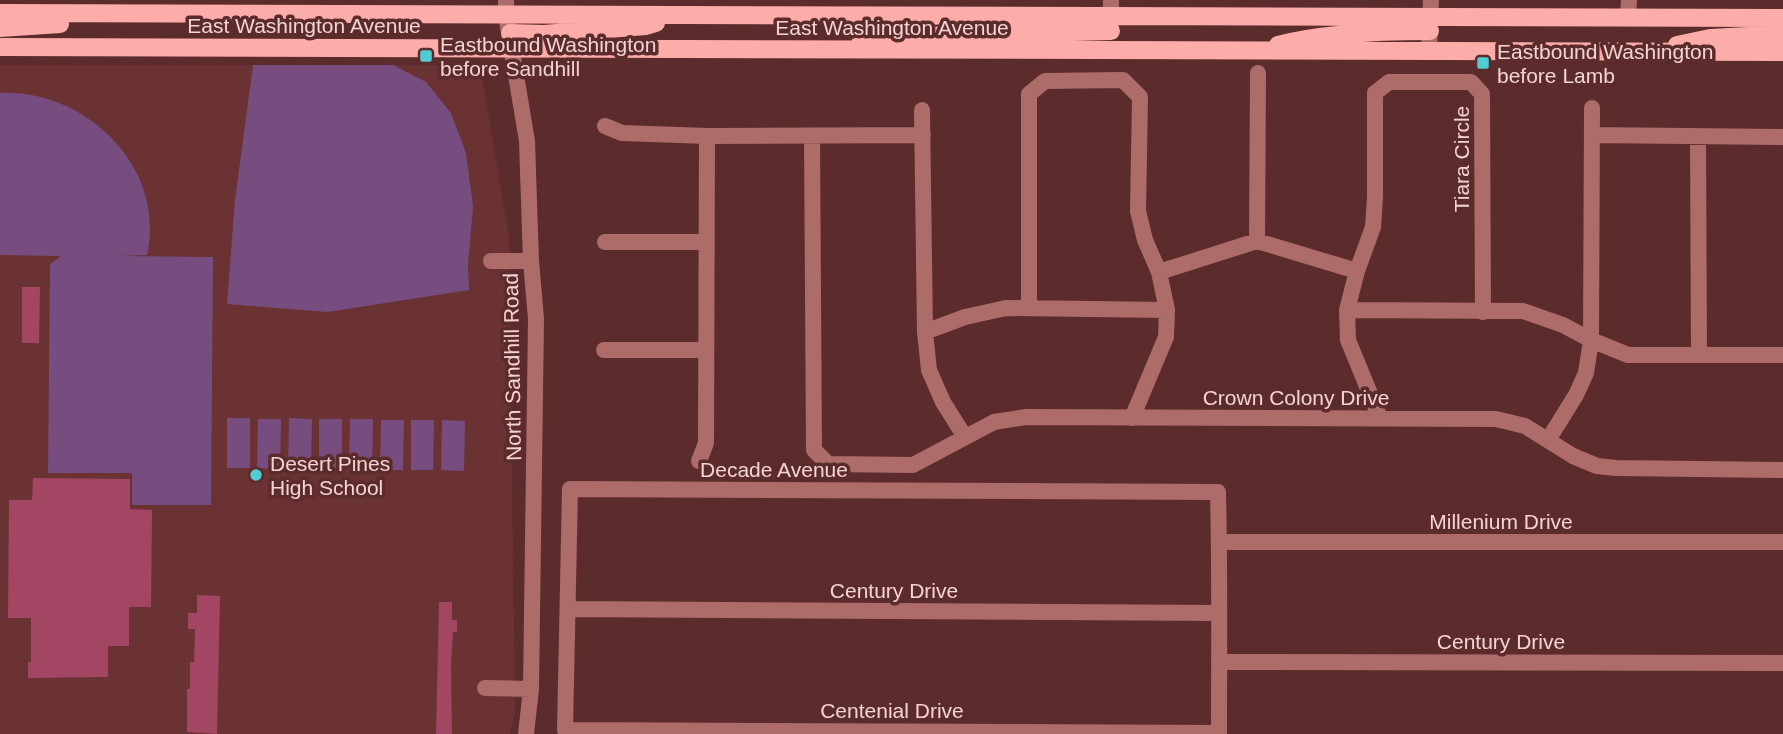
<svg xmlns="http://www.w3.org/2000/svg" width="1783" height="734" viewBox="0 0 1783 734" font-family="Helvetica,sans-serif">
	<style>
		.built { fill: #6b3233 }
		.green { fill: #764d7e }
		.building { fill: #a24664 }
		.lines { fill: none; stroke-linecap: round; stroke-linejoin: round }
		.minor { stroke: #ad6c6a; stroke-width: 16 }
		.major { stroke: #fcaca9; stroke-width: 18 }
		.poi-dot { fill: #51ccd4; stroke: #5c2b2b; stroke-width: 2.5 }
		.labels { text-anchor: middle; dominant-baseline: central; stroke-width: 7; stroke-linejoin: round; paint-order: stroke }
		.street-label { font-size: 21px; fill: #f4d4d2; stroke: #5c2b2b }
		.poi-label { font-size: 21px; fill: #f4d4d2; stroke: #5c2b2b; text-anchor: start }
	</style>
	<rect width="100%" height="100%" fill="#5c2b2b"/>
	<path class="built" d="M0,65H480L509,237L515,713L510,734H0Z"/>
	<path class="green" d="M253,65H393L426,82L451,113L466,153L473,206L468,265L469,290L328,312L227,304L235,200Z
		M0,93C86,89 167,168 147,255L119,256L213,257L211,505H132V473H48L50,264L61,256L0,255Z
		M227,418H250V468H227Z
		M289,418L312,419L311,468H288Z
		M258,419H281L280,469L257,468Z
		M319,419H342V468H319Z
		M350,419H373L372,469H349Z
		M381,420H404L403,470H380Z
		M411,420H434L433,470H411Z
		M442,420L465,421L464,471L441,470Z"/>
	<path class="building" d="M22,287H40L39,343H22Z
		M33,478L130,479V509L152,510L151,607H129V646H108V677L28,678V662H31V618H8L9,500H32Z
		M197,595L220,596L217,734L187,732V689H190V662H194L195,629H188V613H197Z
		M439,602H452V620H457V632H453L451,664L452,734H436Z"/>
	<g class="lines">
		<path class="minor" d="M506,0V15L527,141L531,261L536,319L531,689L526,734
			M1111,0V29
			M1628,17L1629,0
			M1429,51L1431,0
			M922,110L925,332L929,370L943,402L965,437
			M605,126L622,133L707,136L923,135
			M1592,135L1783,137
			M812,136L814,450L828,464L913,465L994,422L1026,417L1496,419L1525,426L1573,456L1597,466L1616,468L1783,470
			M1698,137L1699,355
			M1257,241L1258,73
			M605,242H707
			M491,261H531
			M1357,271L1373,227L1375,197V93L1389,82H1471L1482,94L1483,312
			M1159,272L1257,241L1357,271L1347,310L1348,340L1380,418
			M1029,308V94L1045,81L1123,80L1140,97L1138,211L1145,240L1159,272L1167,310L1166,337L1132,418
			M1347,310L1523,311L1563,325L1591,340L1628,355H1783
			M925,332L965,317L1006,308L1167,310
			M604,350H706
			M1548,440L1576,395L1586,373L1591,340L1592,108
			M699,461L706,443L707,136
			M1219,542H1783
			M568,609L1219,613
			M1219,662L1783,663
			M485,688L531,689
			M1219,733L565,730L570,489L1218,492C1220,573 1219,653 1219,734"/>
		<path class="major" d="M0,13L1783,18
			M0,28L60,24
			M510,33L544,34L646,26L656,23
			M861,41L885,37L1111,31
			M1278,45C1323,33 1382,31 1430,31
			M1677,45L1710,38L1783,34
			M0,47L1783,52"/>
	</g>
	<g class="poi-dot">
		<rect x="419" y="49" width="14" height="14" rx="3.5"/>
		<rect x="1476" y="56" width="14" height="14" rx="3.5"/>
		<circle cx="256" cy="475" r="7"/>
	</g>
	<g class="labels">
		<g class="street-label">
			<text x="304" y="25">East Washington Avenue</text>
			<text x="892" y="27">East Washington Avenue</text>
			<text transform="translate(1461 159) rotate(-90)">Tiara Circle</text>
			<text transform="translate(512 367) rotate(-91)">North Sandhill Road</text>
			<text x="1296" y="397">Crown Colony Drive</text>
			<text x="774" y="469">Decade Avenue</text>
			<text x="1501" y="521">Millenium Drive</text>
			<text x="894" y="590">Century Drive</text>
			<text x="1501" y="641">Century Drive</text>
			<text x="892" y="710">Centenial Drive</text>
		</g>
		<g class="poi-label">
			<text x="440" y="44">Eastbound Washington<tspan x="440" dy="24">before Sandhill</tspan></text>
			<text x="1497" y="51">Eastbound Washington<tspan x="1497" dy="24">before Lamb</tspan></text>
			<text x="270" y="463">Desert Pines<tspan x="270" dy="24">High School</tspan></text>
		</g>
	</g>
</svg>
